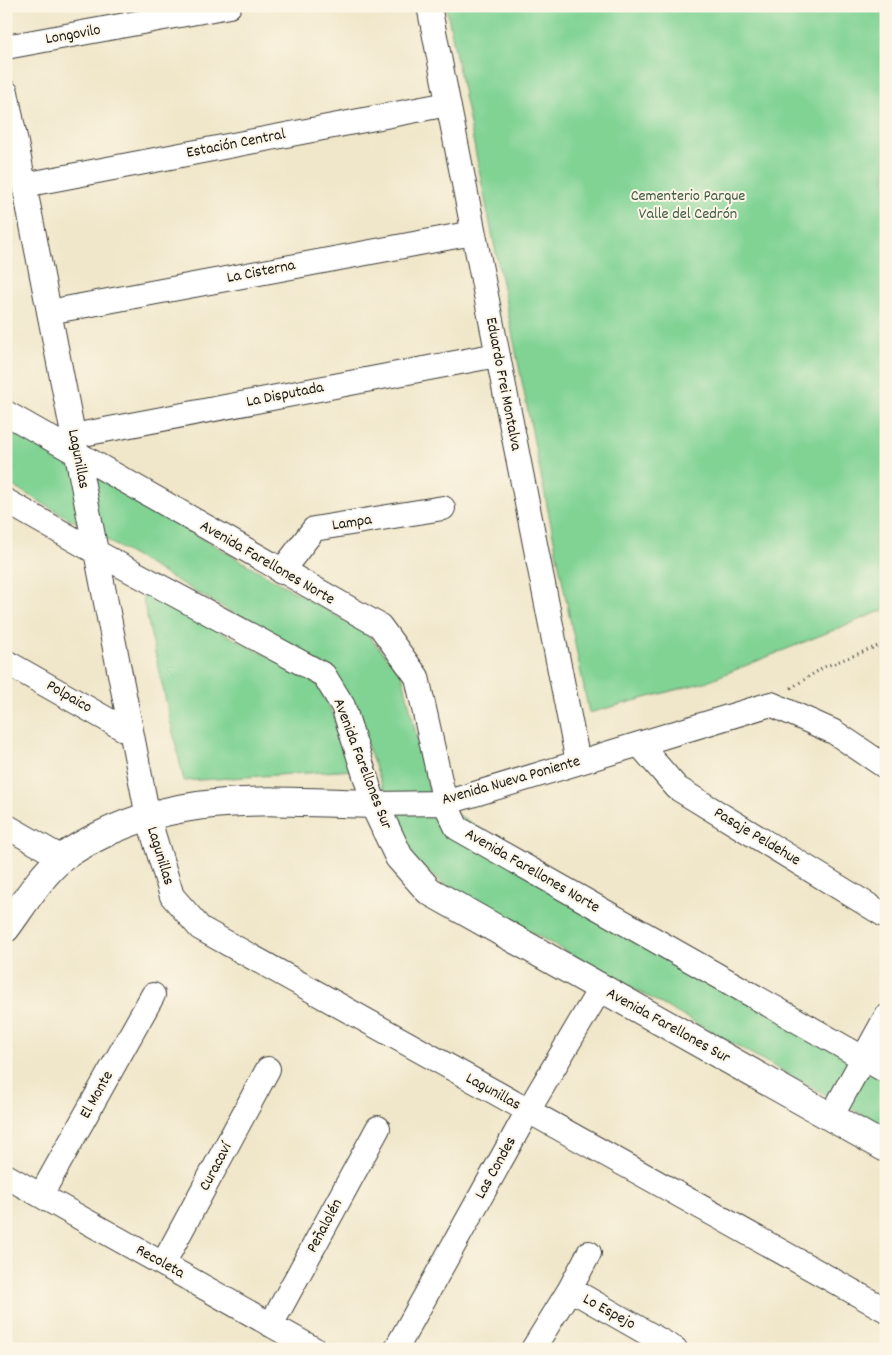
<svg xmlns="http://www.w3.org/2000/svg" width="892" height="1355" viewBox="0 0 892 1355" font-family="Dekko,sans-serif">
	<style>
		.green { fill: #81d394; stroke: #4e7858 }
		.lines { fill: none; stroke-linecap: round; stroke-linejoin: round }
		.minor-casing { stroke: #3c3a36; stroke-width: 26 }
		.tertiary-casing { stroke: #3c3a36; stroke-width: 30 }
		.path { stroke: #3c3a36; stroke-width: 3; stroke-dasharray: 1 4; stroke-linecap: butt }
		.minor { stroke: #fff; stroke-width: 24 }
		.tertiary { stroke: #fff; stroke-width: 28 }
		.labels { text-anchor: middle; dominant-baseline: central; stroke-width: 4; stroke-linejoin: round; paint-order: stroke }
		.street-label { font-size: 16px; fill: #1c1c1c; stroke: #fcf5e5 }
		.park-label { font-size: 16px; fill: #3f5c46; stroke: #fcf5e5 }
	</style>
	<rect width="100%" height="100%" fill="#fcf5e5"/>
	<filter id="ink" filterUnits="userSpaceOnUse"><feTurbulence type="fractalNoise" baseFrequency=".02" numOctaves="2"/><feDisplacementMap in="SourceGraphic" scale="10" xChannelSelector="R" yChannelSelector="G"/><feConvolveMatrix kernelMatrix="1 2 1 2 8 2 1 2 1" color-interpolation-filters="sRGB"/></filter>
	<filter id="wash" filterUnits="userSpaceOnUse"><feTurbulence type="fractalNoise" baseFrequency=".0096" numOctaves="4" result="noise"/><feDisplacementMap in="SourceGraphic" scale="20" xChannelSelector="R" yChannelSelector="G"/><feGaussianBlur stdDeviation="1.12" result="paint"/><feColorMatrix in="noise" values="0 0 0 0 0 0 0 0 0 0 0 0 0 0 0 0 0 1.4 0 .05"/><feComposite in="paint" operator="in"/></filter>
	<g filter="url(#wash)">
		<rect width="100%" height="100%" fill="#f0e7ca"/>
		<path class="green" d="M446,6H886V609L705,682L589,713Z
			M6,425L366,633L402,674L431,798L886,1078V1128L442,883L407,854L352,703L328,668L6,482Z
			M141,591L315,680L333,714L354,770L184,781Z"/>
	</g>
	<g filter="url(#ink)">
		<g class="lines">
			<defs>
				<path id="minor" d="M429,6L578,762
					M6,47L229,6
					M6,92L148,817L172,896L200,928L886,1310
					M24,185L448,104
					M49,312L473,233
					M6,413L380,626L417,677L445,803L457,828L886,1071
					M73,436L497,355
					M6,501L96,552L324,675L343,706L374,804L445,803L771,704L834,732L886,767
					M281,572L314,529L443,508
					M6,662L131,733
					M639,744L677,788L886,916
					M6,826L62,858
					M831,1117L886,1017
					M6,1176L314,1349
					M41,1195L153,995
					M163,1264L268,1069
					M570,1289L675,1349
					M271,1325L378,1128
					M396,1349L528,1111L600,989
					M533,1349L570,1289L589,1253"/>
				<path id="tertiary" d="M6,928C23,905 40,876 63,857C74,849 87,842 99,836C187,791 279,802 374,804L399,857L429,891L886,1148"/>
			</defs>
			<use href="#minor" class="minor-casing"/>
			<use href="#tertiary" class="tertiary-casing"/>
			<path class="path" d="M791,688L824,667L886,643"/>
			<use href="#minor" class="minor"/>
			<use href="#tertiary" class="tertiary"/>
		</g>
	</g>
	<g class="labels">
		<g class="street-label">
			<text transform="translate(73 35) rotate(-10)">Longovilo</text>
			<text transform="translate(236 144) rotate(-11)">Estación Central</text>
			<text transform="translate(261 272) rotate(-11)">La Cisterna</text>
			<text transform="translate(503 384) rotate(79)">Eduardo Frei Montalva</text>
			<text transform="translate(285 395) rotate(-11)">La Disputada</text>
			<text transform="translate(78 459) rotate(79)">Lagunillas</text>
			<text transform="translate(352 523) rotate(-9)">Lampa</text>
			<text transform="translate(267 563) rotate(30)">Avenida Farellones Norte</text>
			<text transform="translate(69 697) rotate(30)">Polpaico</text>
			<text transform="translate(362 764) rotate(69)">Avenida Farellones Sur</text>
			<text transform="translate(511 781) rotate(-16)">Avenida Nueva Poniente</text>
			<text transform="translate(757 837) rotate(31)">Pasaje Peldehue</text>
			<text transform="translate(160 856) rotate(73)">Lagunillas</text>
			<text transform="translate(532 871) rotate(30)">Avenida Farellones Norte</text>
			<text transform="translate(668 1026) rotate(29)">Avenida Farellones Sur</text>
			<text transform="translate(493 1092) rotate(29)">Lagunillas</text>
			<text transform="translate(97 1095) rotate(-61)">El Monte</text>
			<text transform="translate(216 1167) rotate(-62)">Curacaví</text>
			<text transform="translate(496 1168) rotate(-61)">Las Condes</text>
			<text transform="translate(325 1226) rotate(-62)">Peñalolén</text>
			<text transform="translate(160 1262) rotate(29)">Recoleta</text>
			<text transform="translate(609 1312) rotate(29)">Lo Espejo</text>
		</g>
		<g class="park-label">
			<text x="688" y="196">Cementerio Parque<tspan x="688" dy="18">Valle del Cedrón</tspan></text>
		</g>
	</g>
	<rect width="892" height="1355" fill="none" stroke="#fcf5e5" stroke-width="25"/>
</svg>
